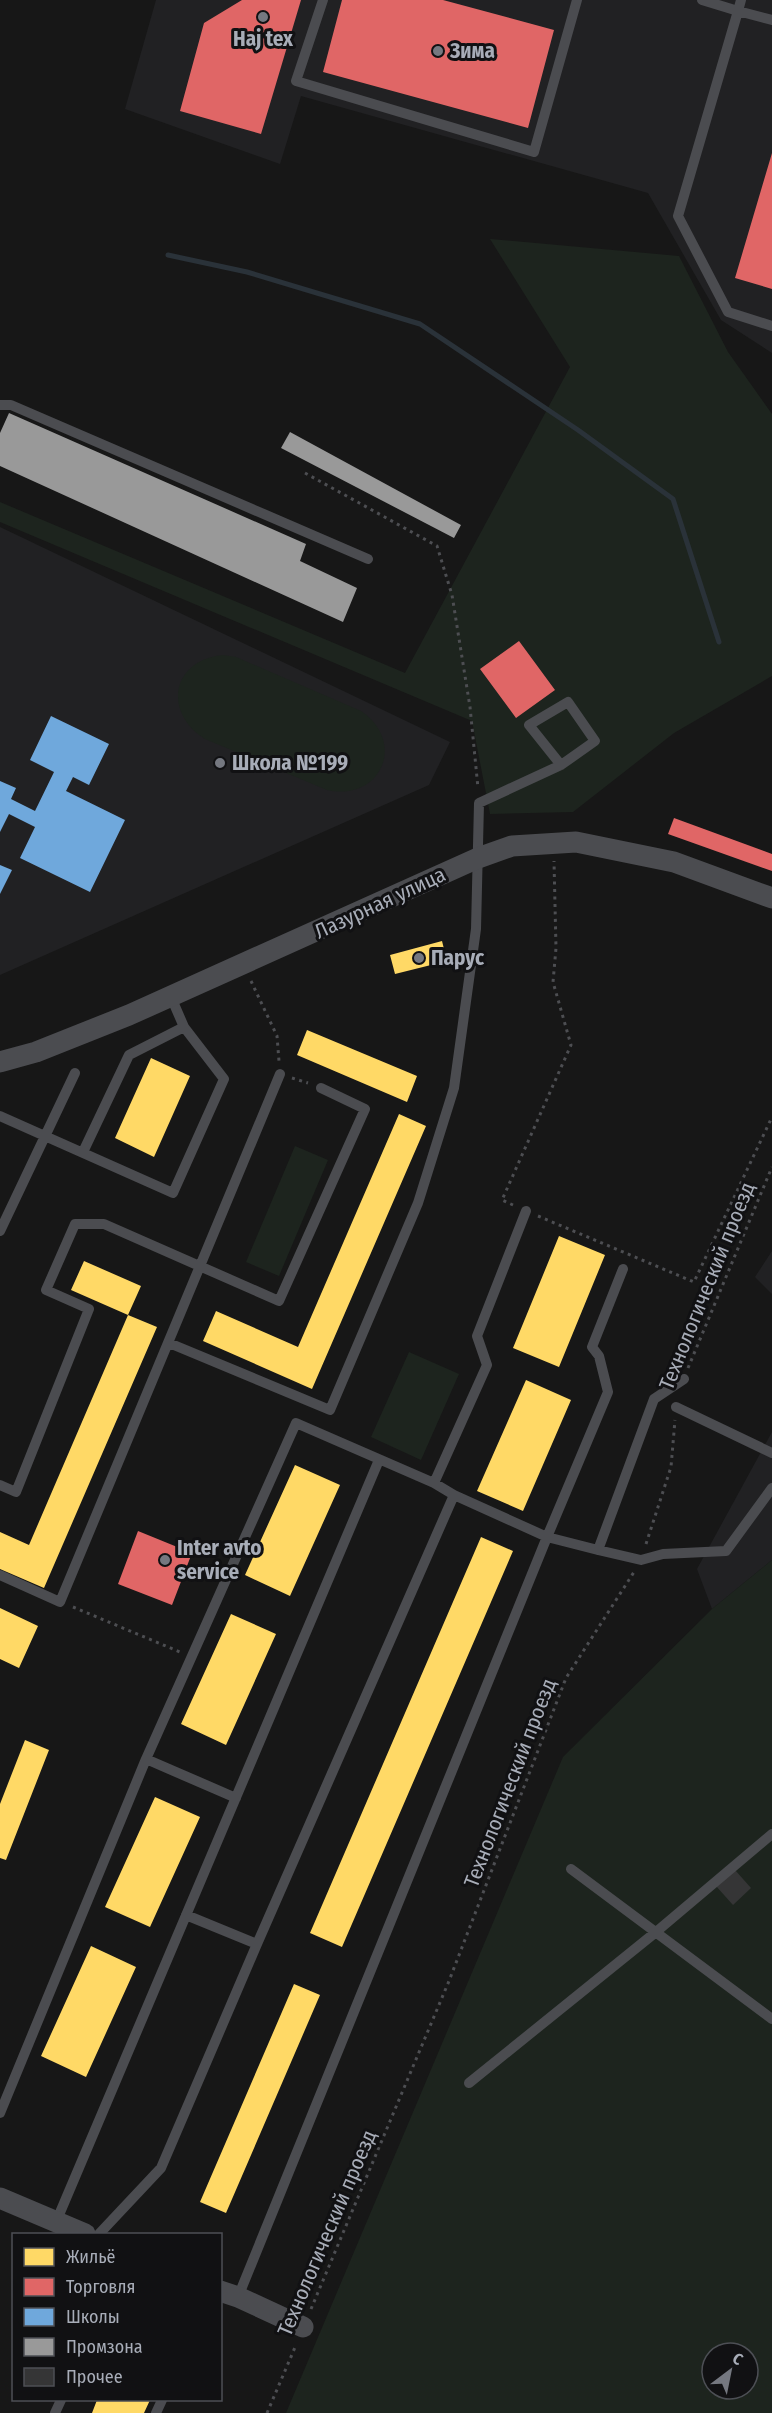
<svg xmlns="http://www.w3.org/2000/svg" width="772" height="2413" viewBox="0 0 772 2413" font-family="'Fira Sans Condensed',sans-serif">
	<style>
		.built { fill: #212123 }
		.green { fill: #1d241e; fill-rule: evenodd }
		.homes { fill: #ffd966 }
		.shops { fill: #e06666 }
		.schools { fill: #6fa8dc }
		.industry { fill: #999 }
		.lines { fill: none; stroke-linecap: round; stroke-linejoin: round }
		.stream { stroke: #2a3239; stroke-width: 5 }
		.building { fill: #353536 }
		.path { stroke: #4d4e52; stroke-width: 3; stroke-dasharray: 3 4.5; stroke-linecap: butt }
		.service { stroke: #4b4c50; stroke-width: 10 }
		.minor { stroke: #4b4c50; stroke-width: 21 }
		.poi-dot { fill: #757880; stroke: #111113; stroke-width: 2 }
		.labels { text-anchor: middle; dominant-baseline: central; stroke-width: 6; stroke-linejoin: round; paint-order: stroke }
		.poi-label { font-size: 21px; font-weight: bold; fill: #a8adb8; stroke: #111113; text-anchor: start }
		.street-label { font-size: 21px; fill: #a8adb8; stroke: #111113 }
	</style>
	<rect width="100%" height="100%" fill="#171717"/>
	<path class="built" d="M156,0H772V353L721,320L648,193L301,96L280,164L125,109Z
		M0,527L450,742L429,785L0,975Z
		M772,1251V1294L755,1277Z
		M772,1432V1560L712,1609L697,1569Z"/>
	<path class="green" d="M490,239L679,256L728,352L772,414V676L674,733L573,812L490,814L472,721L0,522V502L405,673L570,367Z
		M223,655L236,657L361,711C407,742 381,802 327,790L205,739C162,712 172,660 223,655Z
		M295,1146L328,1160L279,1276L246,1262Z
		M409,1352L459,1374L421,1460L371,1437Z
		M772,1560V2413H286L563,1757L712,1609ZM712,2353H748V2389H712Z"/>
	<path class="homes" d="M442,941L447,961L395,974L390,955Z
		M307,1030L417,1076L407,1102L297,1055Z
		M151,1058L190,1076L154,1157L115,1138Z
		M399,1114L426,1126L312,1389L203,1341L216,1311L298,1347Z
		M559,1236L605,1255L559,1367L513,1348Z
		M84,1261L141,1286L128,1315L71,1290Z
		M128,1315L157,1327L44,1588L0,1569V1532L29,1545Z
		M526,1380L571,1400L523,1511L477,1491Z
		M295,1465L340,1485L290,1596L245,1575Z
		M481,1537L513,1551L342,1947L310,1933Z
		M0,1608L38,1626L19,1668L0,1659Z
		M231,1614L276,1634L226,1745L181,1724Z
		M25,1740L49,1750L6,1860L0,1858V1804Z
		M155,1797L200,1817L150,1927L105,1907Z
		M91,1946L136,1967L86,2077L41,2056Z
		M294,1984L320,1995L226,2213L200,2202Z
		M97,2400H150L144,2413H92Z"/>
	<path class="shops" d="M242,0H301L261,134L180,111L204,23Z
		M342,0H443L554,30L528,128L323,72Z
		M772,153V289L735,278Z
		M519,641L555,690L516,718L480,669Z
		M674,818L772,854V871L668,834Z
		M138,1531L192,1553L172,1605L118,1584Z"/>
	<path class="schools" d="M51,716L109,744L89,785L73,777L66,791L125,820L90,892L20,858L35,827L9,814L0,832V781L16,788L11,799L35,811L54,772L30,760Z
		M0,865L12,870L0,894Z"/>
	<path class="industry" d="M9,413L306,544L300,561L357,588L343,622L0,466V433Z
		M290,432L461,525L454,538L281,448Z"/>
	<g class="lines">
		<path class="stream" d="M168,255L247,272L420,324L578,430L673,499L719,642"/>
	</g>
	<path class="building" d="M735,1870L751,1888L733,1905L716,1886Z"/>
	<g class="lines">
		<path class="path" d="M305,473L437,546L452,595L470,707L478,788
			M251,981L277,1036L279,1061
			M292,1078L308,1083
			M513,1205L502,1200L571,1045L553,982L556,948L554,861
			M538,1216L694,1282L772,1117
			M688,1368L772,1167
			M646,1544L671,1467L675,1420
			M73,1607L180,1652
			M311,2309L449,1981L566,1678L634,1572
			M267,2413L296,2345"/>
		<path class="service" d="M323,0L296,81L534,152L577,0
			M702,0L738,11L741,0
			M772,20L738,11L678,216L728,312L772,326
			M0,405H11L368,559
			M0,1116L173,1193L224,1079L184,1027L171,997
			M83,1152L129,1055L184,1027
			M0,1231L75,1073
			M169,1343L330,1410L418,1203L454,1088L476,929L479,803L561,765L595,741L568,702L529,725L561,765
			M676,1407L772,1453
			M434,1483L487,1365L477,1336L526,1211
			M0,1485L16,1492L89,1309L46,1290L75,1224H104L279,1301L365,1109L321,1088
			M598,1550L654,1399L684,1379
			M0,1575L60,1602L280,1074
			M146,1759L236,1798
			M571,1869L772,2019
			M186,1915L257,1944
			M469,2083L656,1932L772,1834
			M0,2113L146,1759L296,1423L434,1483L454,1495L547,1537L598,1550L641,1560L663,1554L726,1551L772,1488
			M56,2222L379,1460
			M99,2234L161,2168L257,1944L454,1495
			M238,2297L547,1537L608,1392L599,1356L592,1347L623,1269
			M55,2413L61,2400
			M156,2413L162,2400"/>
		<path class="minor" d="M0,1062L36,1052L129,1015L478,858L512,846L576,842L674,862L772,898
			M0,2198L85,2234
			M220,2291L238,2297L303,2327"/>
	</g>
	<g class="poi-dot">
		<circle cx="263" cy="17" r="6"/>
		<circle cx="438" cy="51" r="6"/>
		<circle cx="220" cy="763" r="6"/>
		<circle cx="419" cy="958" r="6"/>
		<circle cx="165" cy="1560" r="6"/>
	</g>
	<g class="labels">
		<g class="poi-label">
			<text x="263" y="39" text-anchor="middle">Haj tex</text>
			<text x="450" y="51">Зима</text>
			<text x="232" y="763">Школа №199</text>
			<text x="431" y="958">Парус</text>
			<text x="177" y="1548">Inter avto<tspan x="177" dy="24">service</tspan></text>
		</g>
		<g class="street-label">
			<text transform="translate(380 903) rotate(-25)">Лазурная улица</text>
			<text transform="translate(707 1286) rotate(-68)">Технологический проезд</text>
			<text transform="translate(510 1783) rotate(-69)">Технологический проезд</text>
			<text transform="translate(327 2233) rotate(-67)">Технологический проезд</text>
		</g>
	</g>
	<rect x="12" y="2233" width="210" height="168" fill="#111113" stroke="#4d4f55" stroke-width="1.5"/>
	<rect x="24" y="2248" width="30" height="18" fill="#ffd966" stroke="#4d4f55" stroke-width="1.5"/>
	<text x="66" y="2263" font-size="18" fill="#a8adb8">Жильё</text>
	<rect x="24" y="2278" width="30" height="18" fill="#e06666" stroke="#4d4f55" stroke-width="1.5"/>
	<text x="66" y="2293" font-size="18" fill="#a8adb8">Торговля</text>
	<rect x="24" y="2308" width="30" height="18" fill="#6fa8dc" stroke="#4d4f55" stroke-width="1.5"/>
	<text x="66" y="2323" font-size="18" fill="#a8adb8">Школы</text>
	<rect x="24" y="2338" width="30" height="18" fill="#999999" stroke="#4d4f55" stroke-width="1.5"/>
	<text x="66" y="2353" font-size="18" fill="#a8adb8">Промзона</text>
	<rect x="24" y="2368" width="30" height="18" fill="#353536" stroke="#4d4f55" stroke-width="1.5"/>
	<text x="66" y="2383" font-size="18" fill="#a8adb8">Прочее</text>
	<g transform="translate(730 2371) rotate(32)"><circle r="28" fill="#111113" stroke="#4d4f55" stroke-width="1.5"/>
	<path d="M0-4.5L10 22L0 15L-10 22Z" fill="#757880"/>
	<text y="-9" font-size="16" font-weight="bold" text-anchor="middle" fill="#a8adb8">С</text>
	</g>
</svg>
